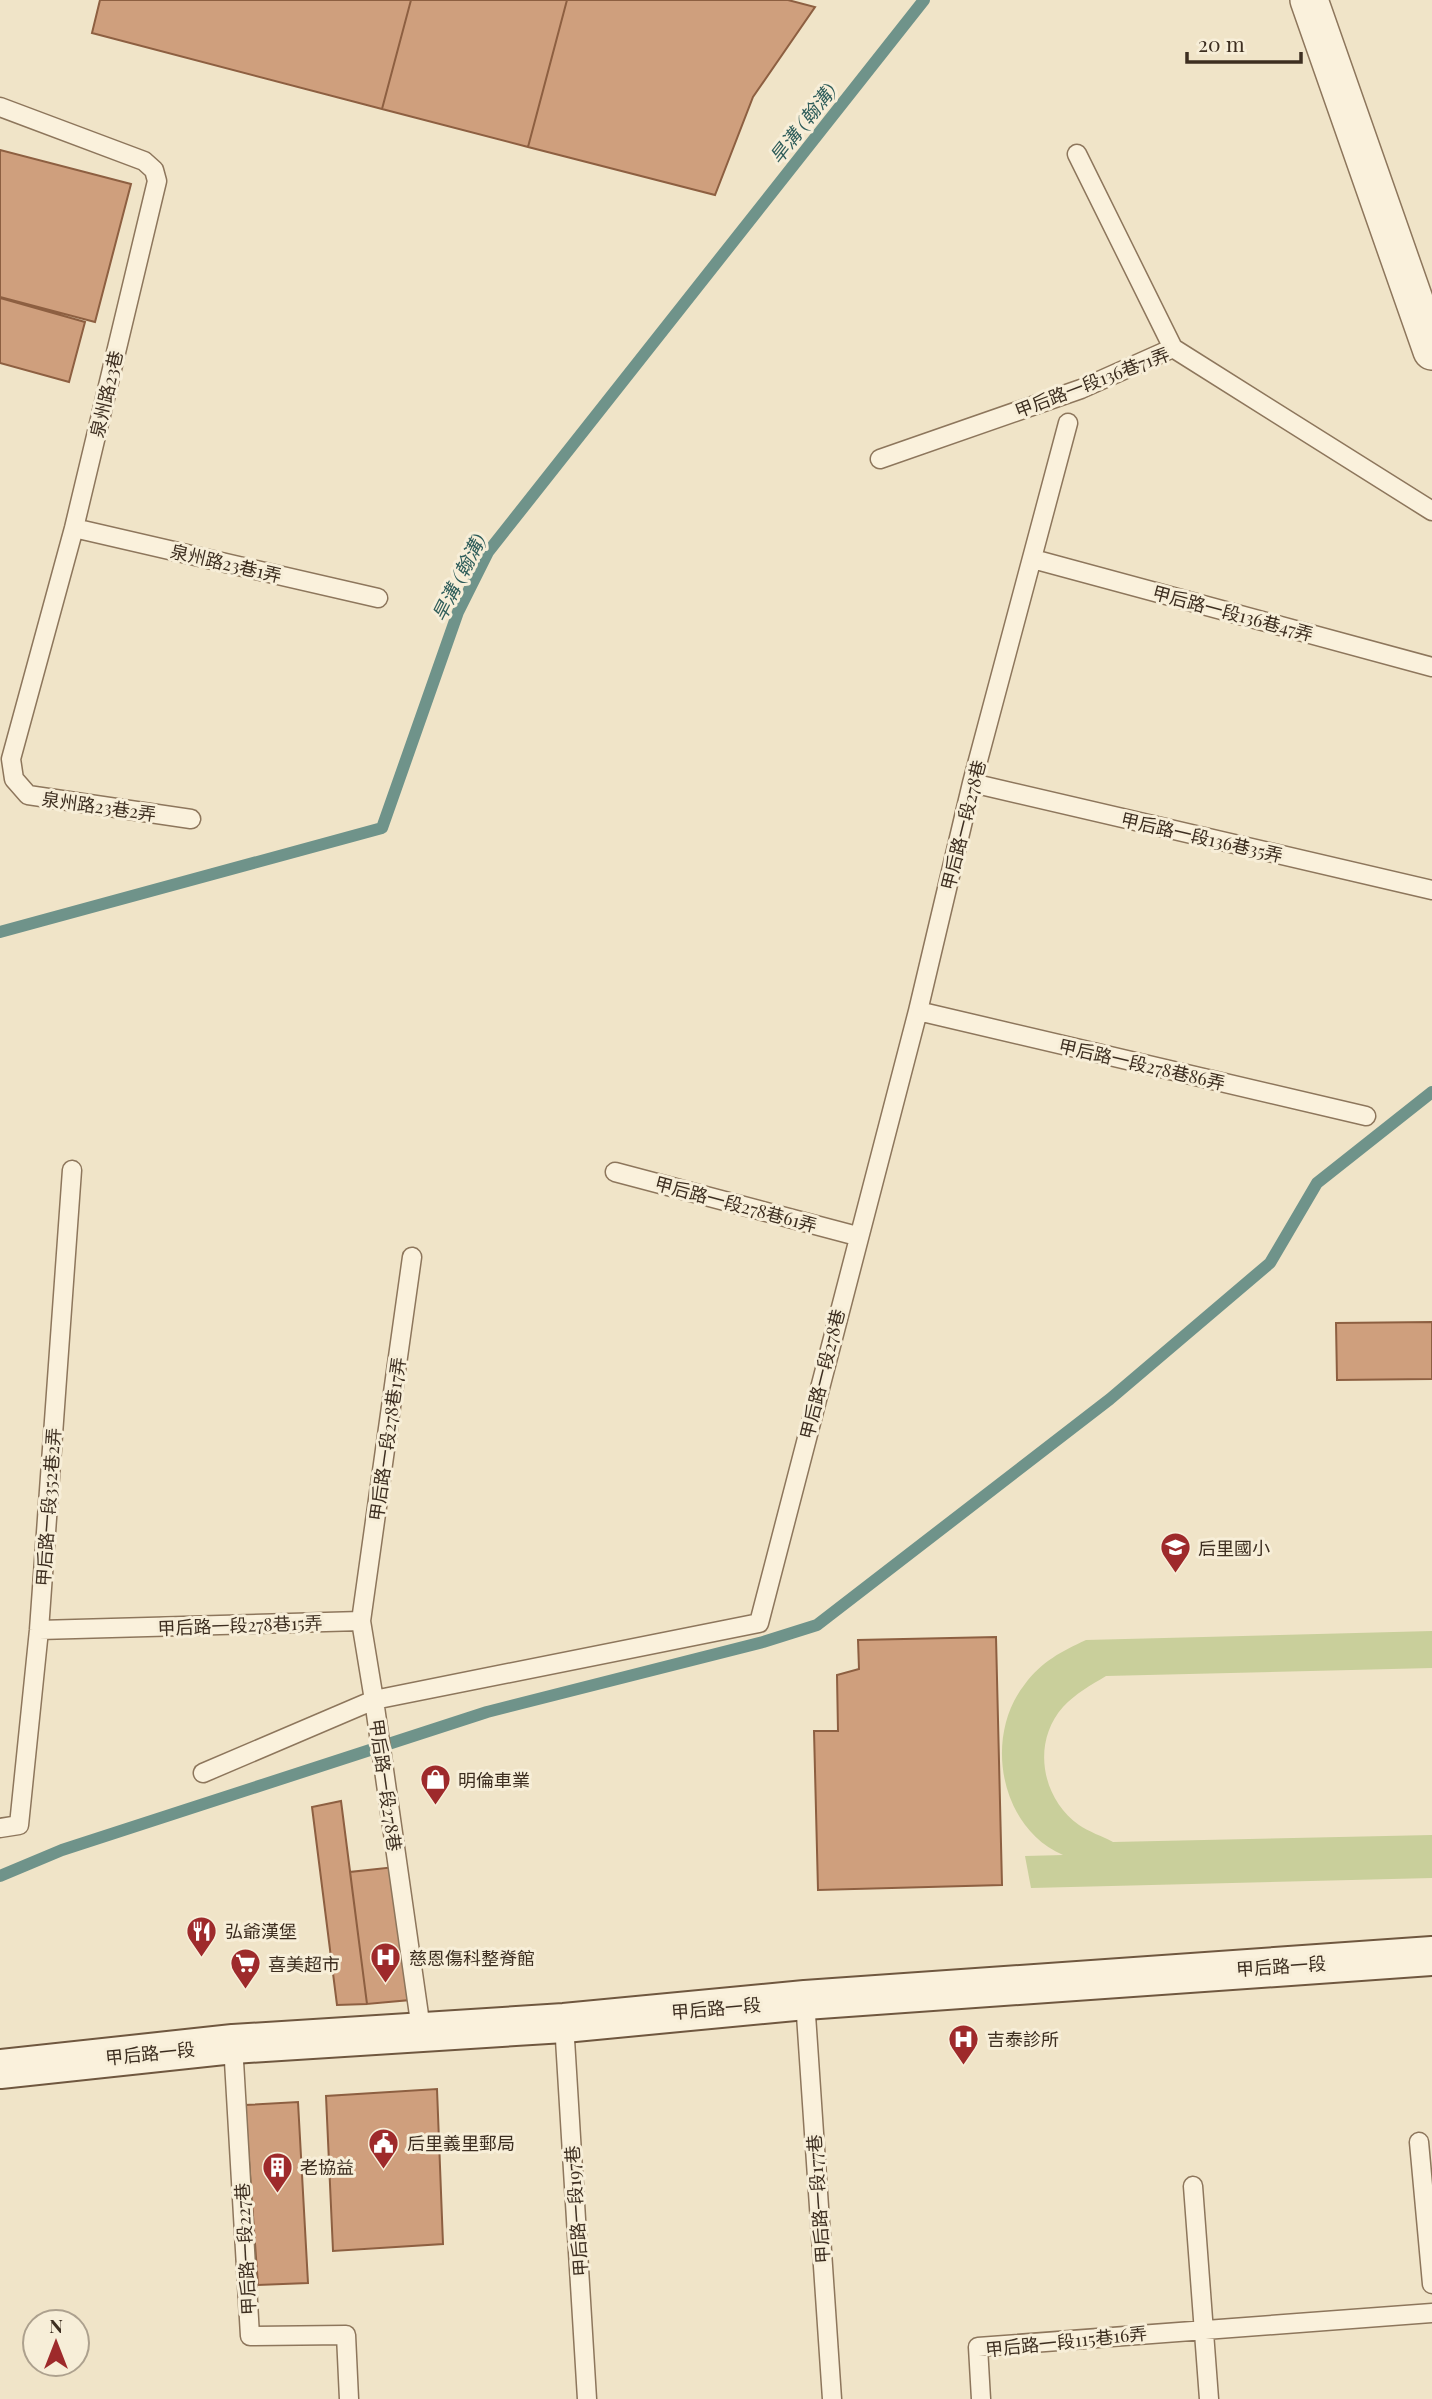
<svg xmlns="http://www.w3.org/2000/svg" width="1432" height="2399" viewBox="0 0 1432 2399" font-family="'Playfair Display','Noto Sans TC',serif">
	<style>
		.green { fill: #c9cf9b }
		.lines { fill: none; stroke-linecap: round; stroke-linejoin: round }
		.stream { stroke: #6f938a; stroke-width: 12 }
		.building { fill: #cf9f7d; stroke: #8d5f41; stroke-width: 2 }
		.service-casing { stroke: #8d765c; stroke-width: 21 }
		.minor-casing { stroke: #8d765c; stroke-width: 40 }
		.secondary-casing { stroke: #6f573f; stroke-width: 42 }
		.service { stroke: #faf1dc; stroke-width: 18 }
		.minor { stroke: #faf1dc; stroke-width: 37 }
		.secondary { stroke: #faf1dc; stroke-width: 38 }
		.labels { text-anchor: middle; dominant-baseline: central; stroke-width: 6; stroke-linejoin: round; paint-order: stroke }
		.street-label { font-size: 18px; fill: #3d2e20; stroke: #f7eed8 }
		.poi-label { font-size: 18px; fill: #3d2e20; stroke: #f7eed8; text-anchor: start }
		.water-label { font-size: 19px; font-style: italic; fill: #2f5d5a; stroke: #f7eed8 }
	</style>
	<rect width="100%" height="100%" fill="#f0e4c8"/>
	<path class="green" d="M1432,1631V1668L1106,1676C1091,1685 1075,1694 1063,1707C1031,1743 1042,1799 1079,1825C1089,1832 1102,1836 1113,1842L1432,1835V1878L1031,1888L1025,1856L1063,1855C1000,1828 983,1737 1025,1684C1041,1662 1062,1651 1086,1640Z"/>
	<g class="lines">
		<path class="stream" d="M0,932L382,828L458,612L488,552L924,0
			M0,1876L62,1850L487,1712L763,1642L817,1625L1110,1399L1270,1263L1317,1183L1432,1092"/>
	</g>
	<path class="building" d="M100,0H411L382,109L92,33Z
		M411,0H567L528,147L382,109Z
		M567,0H788L815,7L753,97L715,195L528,147Z
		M0,150L131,184L95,322L0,297Z
		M0,298L85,322L69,382L0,363Z
		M1432,1322V1379L1337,1380L1336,1323Z
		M996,1637L1002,1885L818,1890L814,1731H838L837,1675L859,1669L858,1640Z
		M341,1801L367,2004L337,2005L312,1807Z
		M395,1867L410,2000L367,2004L350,1872Z
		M437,2089L443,2244L333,2251L326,2096Z
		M298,2102L308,2283L258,2285L245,2105Z"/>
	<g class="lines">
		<defs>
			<path id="service" d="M0,107L144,161L154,170L157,181L74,528L11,759L14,779L28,795L191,819
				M1077,154L1173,348
				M880,459L1081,389L1173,348L1432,511
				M74,528L378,598
				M1033,559L1432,667
				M972,783L1432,890
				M918,1011L1366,1116
				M615,1172L857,1236
				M361,1621L412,1257
				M39,1630L361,1621L374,1700L203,1773
				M0,1828L19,1825L39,1630L72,1170
				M805,2000L832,2399
				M564,2023L587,2399
				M421,2029L374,1700L759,1623L918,1011L972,783L1068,423
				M233,2044L250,2336L346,2335L349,2399
				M1419,2142L1432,2284
				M1193,2186L1209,2399
				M981,2399L978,2347L1432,2313"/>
			<path id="minor" d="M1309,0L1432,351"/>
			<path id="secondary" d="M0,2069L233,2044L564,2023L805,2000L1432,1956"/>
		</defs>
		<use href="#service" class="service-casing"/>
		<use href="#minor" class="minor-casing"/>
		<use href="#secondary" class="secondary-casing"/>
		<use href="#service" class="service"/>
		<use href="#minor" class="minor"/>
		<use href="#secondary" class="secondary"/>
	</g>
	<defs>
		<symbol id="school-pin" viewBox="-11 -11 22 30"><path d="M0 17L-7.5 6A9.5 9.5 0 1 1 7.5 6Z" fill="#9e2a2b" stroke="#f7eed8"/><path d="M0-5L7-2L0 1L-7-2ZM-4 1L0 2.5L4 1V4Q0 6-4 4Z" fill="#fff"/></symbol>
		<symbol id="shop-pin" viewBox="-11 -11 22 30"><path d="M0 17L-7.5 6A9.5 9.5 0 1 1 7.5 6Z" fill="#9e2a2b" stroke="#f7eed8"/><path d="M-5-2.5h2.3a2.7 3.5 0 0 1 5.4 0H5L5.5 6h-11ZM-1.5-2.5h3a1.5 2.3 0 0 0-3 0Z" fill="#fff"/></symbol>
		<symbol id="restaurant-pin" viewBox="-11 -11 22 30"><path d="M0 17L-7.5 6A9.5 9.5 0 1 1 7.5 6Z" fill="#9e2a2b" stroke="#f7eed8"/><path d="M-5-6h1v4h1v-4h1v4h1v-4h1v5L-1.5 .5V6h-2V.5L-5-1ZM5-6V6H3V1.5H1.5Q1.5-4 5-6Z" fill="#fff"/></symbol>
		<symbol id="hospital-pin" viewBox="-11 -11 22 30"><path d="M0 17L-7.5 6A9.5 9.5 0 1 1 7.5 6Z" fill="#9e2a2b" stroke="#f7eed8"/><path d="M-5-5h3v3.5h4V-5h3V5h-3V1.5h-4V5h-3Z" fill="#fff"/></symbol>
		<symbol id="supermarket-pin" viewBox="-11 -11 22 30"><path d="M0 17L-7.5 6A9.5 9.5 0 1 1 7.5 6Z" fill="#9e2a2b" stroke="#f7eed8"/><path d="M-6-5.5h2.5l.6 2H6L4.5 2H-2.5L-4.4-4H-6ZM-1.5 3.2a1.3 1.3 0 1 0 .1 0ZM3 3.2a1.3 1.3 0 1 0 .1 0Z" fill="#fff"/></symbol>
		<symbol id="civic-pin" viewBox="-11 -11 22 30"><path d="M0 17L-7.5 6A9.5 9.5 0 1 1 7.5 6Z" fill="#9e2a2b" stroke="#f7eed8"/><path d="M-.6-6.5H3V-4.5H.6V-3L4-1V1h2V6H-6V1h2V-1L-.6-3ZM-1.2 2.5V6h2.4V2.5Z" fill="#fff"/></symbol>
		<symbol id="building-pin" viewBox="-11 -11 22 30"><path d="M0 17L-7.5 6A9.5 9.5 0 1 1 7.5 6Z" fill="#9e2a2b" stroke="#f7eed8"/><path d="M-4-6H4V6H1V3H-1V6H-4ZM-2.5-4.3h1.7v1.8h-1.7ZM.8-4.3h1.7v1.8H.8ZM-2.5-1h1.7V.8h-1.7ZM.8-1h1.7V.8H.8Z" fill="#fff"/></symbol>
	</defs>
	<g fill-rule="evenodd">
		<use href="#school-pin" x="1158" y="1530" width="35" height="47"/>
		<use href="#shop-pin" x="418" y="1762" width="35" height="47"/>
		<use href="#restaurant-pin" x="184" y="1914" width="35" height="47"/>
		<use href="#hospital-pin" x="368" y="1940" width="35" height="47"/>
		<use href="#supermarket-pin" x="228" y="1946" width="35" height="47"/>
		<use href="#hospital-pin" x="946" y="2022" width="35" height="47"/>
		<use href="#civic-pin" x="366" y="2126" width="35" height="47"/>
		<use href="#building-pin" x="260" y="2150" width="35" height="47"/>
	</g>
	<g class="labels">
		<g class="street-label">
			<text transform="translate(1092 382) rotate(-21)">甲后路一段136巷71弄</text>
			<text transform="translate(106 394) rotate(-77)">泉州路23巷</text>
			<text transform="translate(226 563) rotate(13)">泉州路23巷1弄</text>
			<text transform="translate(1233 613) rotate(15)">甲后路一段136巷47弄</text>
			<text transform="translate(99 806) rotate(8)">泉州路23巷2弄</text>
			<text transform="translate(963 825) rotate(-76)">甲后路一段278巷</text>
			<text transform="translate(1202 837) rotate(13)">甲后路一段136巷35弄</text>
			<text transform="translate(1142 1064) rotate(13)">甲后路一段278巷86弄</text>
			<text transform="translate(736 1204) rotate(15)">甲后路一段278巷61弄</text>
			<text transform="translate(822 1374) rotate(-76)">甲后路一段278巷</text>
			<text transform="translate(387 1439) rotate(-82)">甲后路一段278巷17弄</text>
			<text transform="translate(48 1507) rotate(-86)">甲后路一段352巷2弄</text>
			<text transform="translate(240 1625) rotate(-2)">甲后路一段278巷15弄</text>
			<text transform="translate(386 1785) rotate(82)">甲后路一段278巷</text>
			<text transform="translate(1281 1966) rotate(-4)">甲后路一段</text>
			<text transform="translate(716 2008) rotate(-5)">甲后路一段</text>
			<text transform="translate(150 2053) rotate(-6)">甲后路一段</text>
			<text transform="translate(818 2199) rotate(-94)">甲后路一段177巷</text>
			<text transform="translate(576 2211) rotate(-94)">甲后路一段197巷</text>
			<text transform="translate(245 2249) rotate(-93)">甲后路一段227巷</text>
			<text transform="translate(1066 2341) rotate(-6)">甲后路一段115巷16弄</text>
		</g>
		<g class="poi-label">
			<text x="1198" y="1548">后里國小</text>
			<text x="458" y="1780">明倫車業</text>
			<text x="225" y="1931">弘爺漢堡</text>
			<text x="409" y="1958">慈恩傷科整脊館</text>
			<text x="268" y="1964">喜美超市</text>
			<text x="987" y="2039">吉泰診所</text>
			<text x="407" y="2143">后里義里郵局</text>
			<text x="300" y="2167">老協益</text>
		</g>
		<g class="water-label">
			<text transform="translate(802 123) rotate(-52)">旱溝 (翰溝)</text>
			<text transform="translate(458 577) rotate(-63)">旱溝 (翰溝)</text>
		</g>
	</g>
	<g transform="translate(56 2343)"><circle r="33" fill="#f7eed8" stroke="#ada18e" stroke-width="2"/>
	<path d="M0-5L12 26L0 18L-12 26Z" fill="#9e2a2b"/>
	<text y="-10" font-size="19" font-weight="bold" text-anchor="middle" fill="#3d2e20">N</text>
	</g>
	<path d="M1187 52v10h114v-10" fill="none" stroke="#3d2e20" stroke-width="3.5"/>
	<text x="1198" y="52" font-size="21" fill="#3d2e20" stroke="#f7eed8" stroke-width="5" paint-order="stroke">20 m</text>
</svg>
